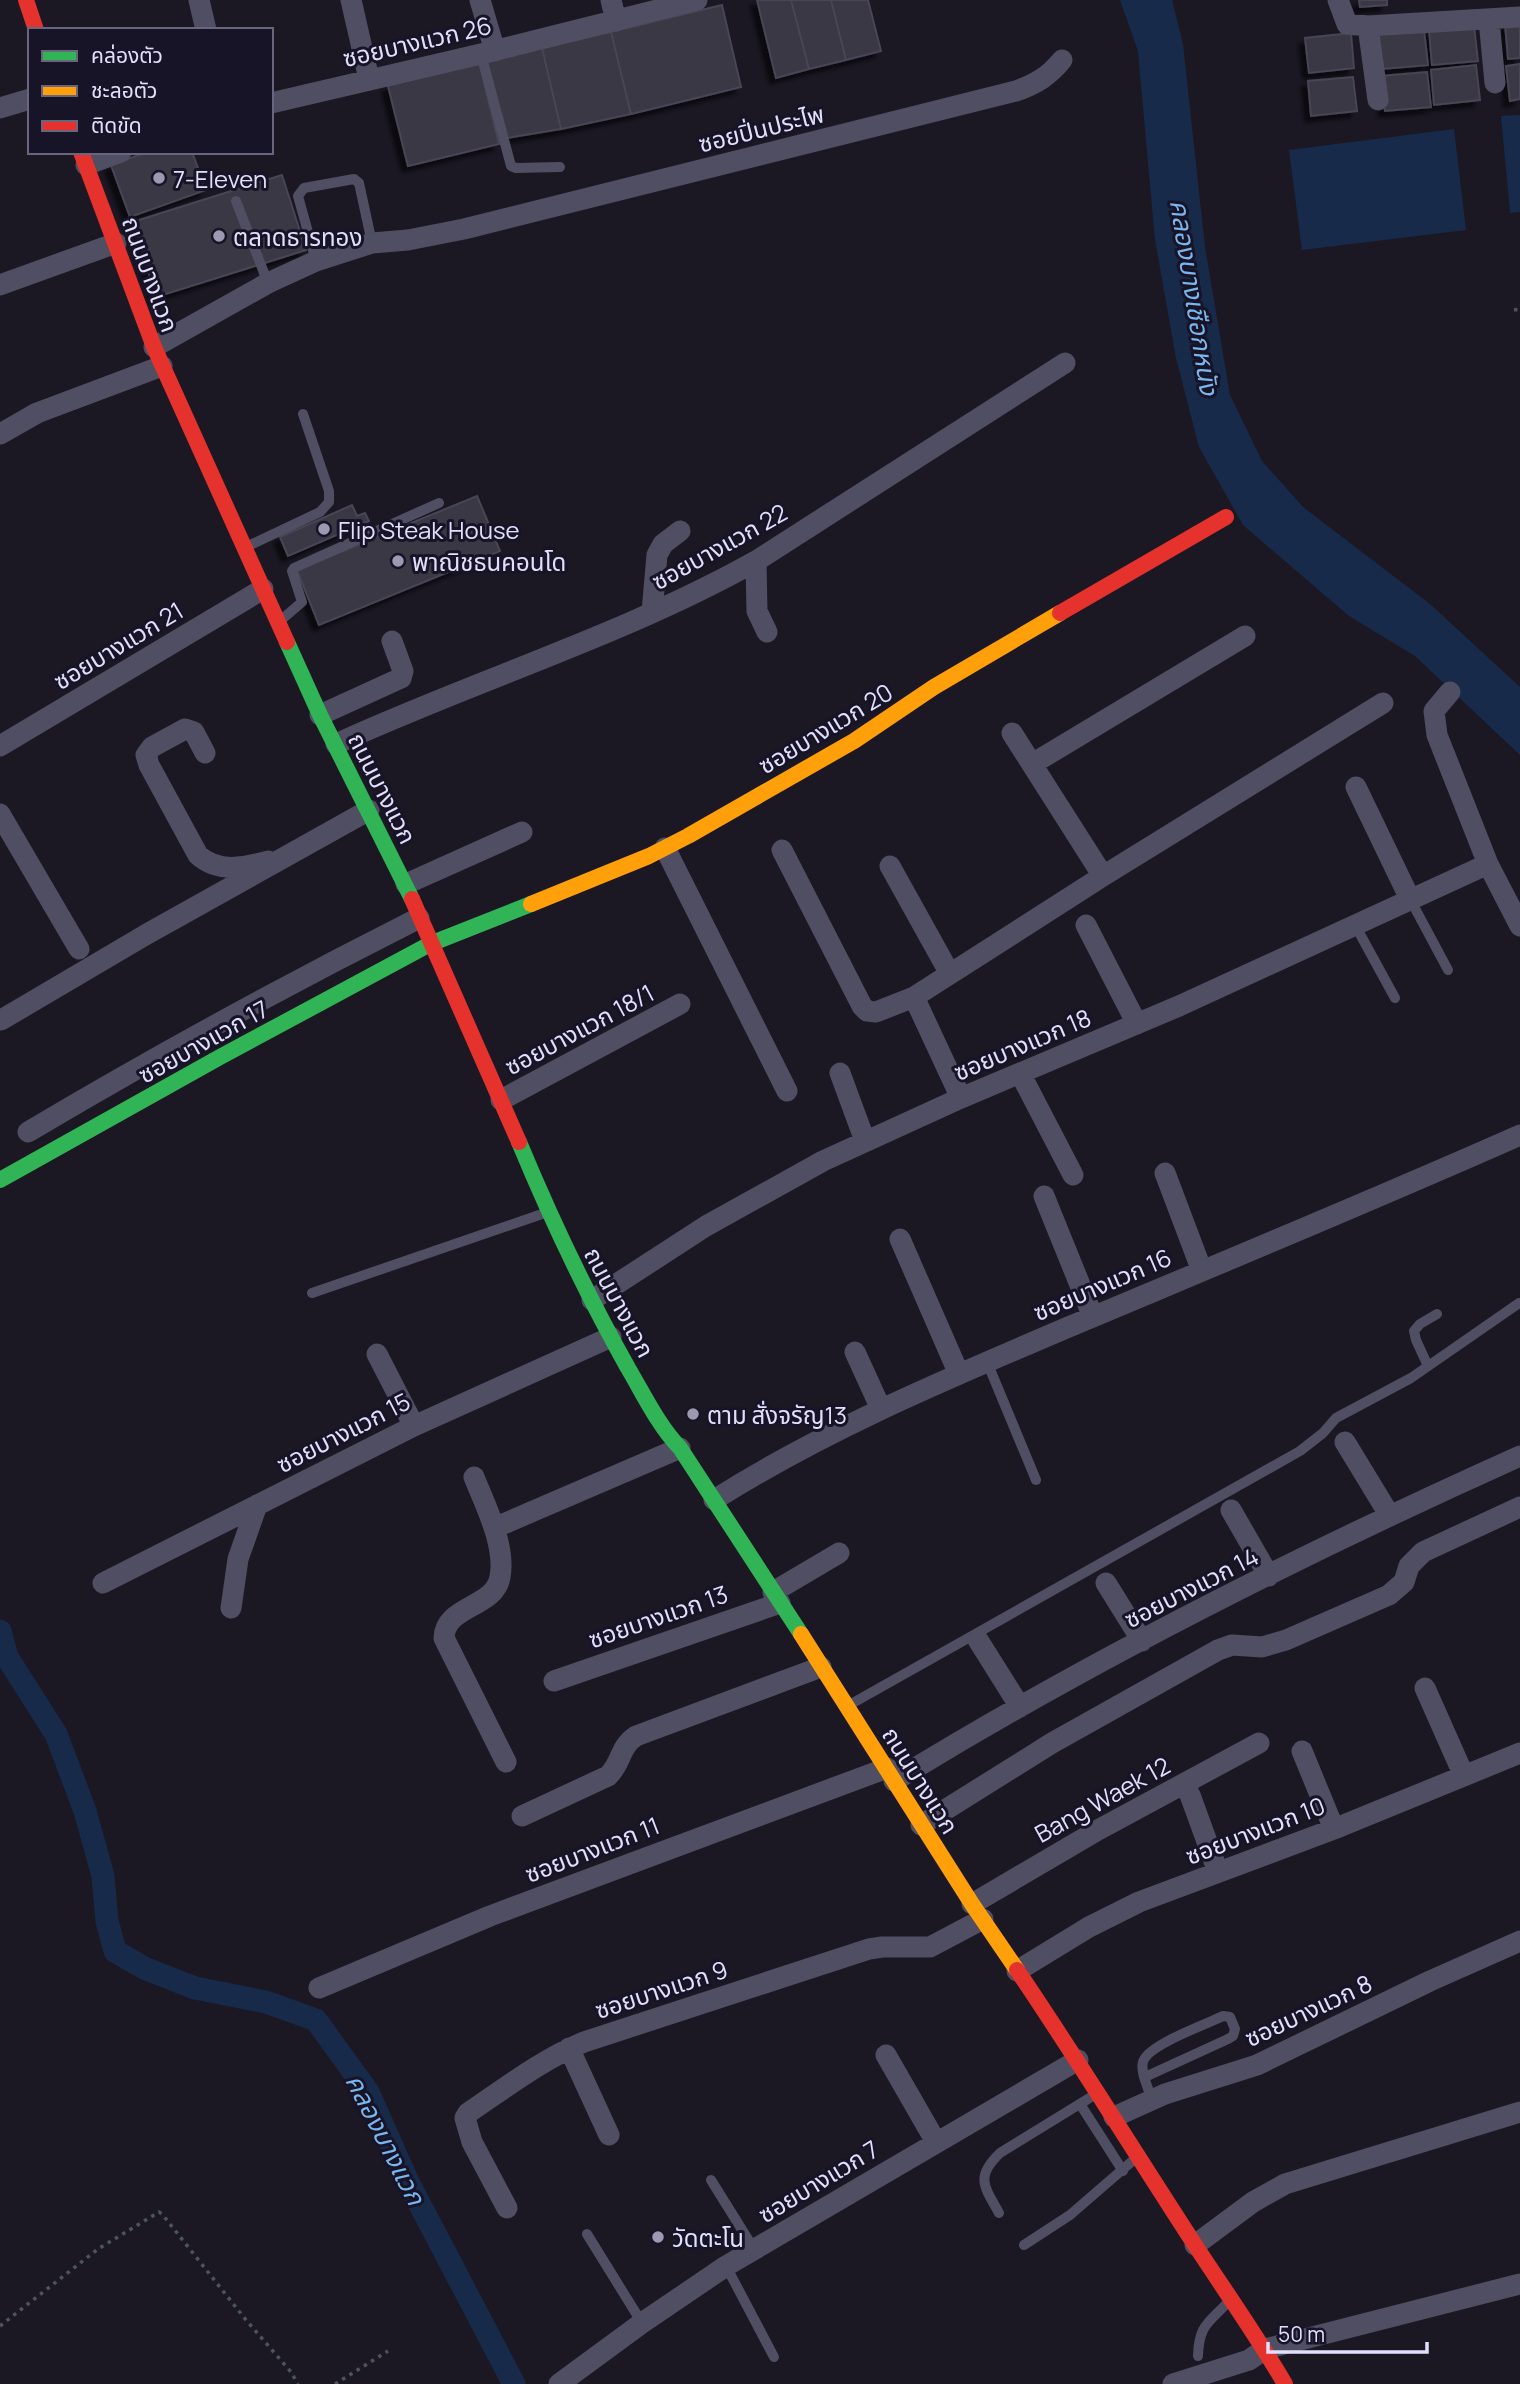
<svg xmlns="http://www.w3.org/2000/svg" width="1520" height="2384" viewBox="0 0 1520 2384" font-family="Manrope,'Noto Sans Thai',sans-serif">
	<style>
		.water { fill: #182a49 }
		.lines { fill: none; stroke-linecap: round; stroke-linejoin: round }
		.canal { stroke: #182a49; stroke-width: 23 }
		.building { fill: #3a3745; stroke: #484555; stroke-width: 2; filter: url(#shadow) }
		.path { stroke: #4b5460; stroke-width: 3.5; stroke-dasharray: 3.5 5; stroke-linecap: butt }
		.lane { stroke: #504e62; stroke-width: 10 }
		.street { stroke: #504e62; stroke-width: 21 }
		.fast { stroke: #30b455; stroke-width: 16 }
		.slow { stroke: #ff9f0a; stroke-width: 16 }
		.jam { stroke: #e5322d; stroke-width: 16 }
		.poi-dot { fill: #9c99b0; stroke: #181428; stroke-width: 2.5 }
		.labels { text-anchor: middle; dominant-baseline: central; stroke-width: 6; stroke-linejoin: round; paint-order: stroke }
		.street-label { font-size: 24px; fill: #e2dffb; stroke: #181428 }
		.poi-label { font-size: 24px; fill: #e2dffb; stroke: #181428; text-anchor: start }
		.water-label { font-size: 26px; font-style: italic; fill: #79b6ee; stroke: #181428 }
	</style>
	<defs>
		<filter id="shadow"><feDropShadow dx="-6" dy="6" stdDeviation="2" flood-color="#0009"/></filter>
	</defs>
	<rect width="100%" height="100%" fill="#1b1824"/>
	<path class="water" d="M1120,0H1172L1183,44L1205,247L1230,395L1262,461L1303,507L1430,604L1520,687V755L1415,656L1349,616L1243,525L1199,447L1176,358L1155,240L1138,51Z
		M1520,115V212L1510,213L1501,116Z
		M1454,129L1466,230L1302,250L1289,150Z"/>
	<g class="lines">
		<path class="canal" d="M0,1631L7,1657L56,1734L85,1811L103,1876L107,1921L115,1951L144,1968L195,1988L266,2002L316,2020L368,2092L407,2180L514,2384"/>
	</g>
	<path class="building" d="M757,0H791L809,69L776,78Z
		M791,0H831L846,60L809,69Z
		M831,0H868L881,51L846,60Z
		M1359,0H1387V5L1360,7Z
		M722,5L741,87L631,114L611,32Z
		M1520,23V58L1508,59L1505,24Z
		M1474,26L1478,61L1432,65L1429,30Z
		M1424,30L1428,65L1382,69L1378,34Z
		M611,32L631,114L561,129L542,48Z
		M1351,33L1354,68L1309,73L1305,38Z
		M542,48L561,129L507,138L486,62Z
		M479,62L499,144L408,166L388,86Z
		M1520,64V99L1510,101L1506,66Z
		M1476,65L1480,100L1434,105L1431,70Z
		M1427,72L1431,107L1385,111L1381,76Z
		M1353,77L1357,111L1311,116L1308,81Z
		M147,152H192L206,190L130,217L111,165Z
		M282,175L306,250L156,297L133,222Z
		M477,496L500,551L319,625L297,570Z
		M352,505L357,516L365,513L369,521L288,556L280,537Z"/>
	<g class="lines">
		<path class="path" d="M1514,310L1520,309
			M0,2326L98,2249L159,2212L162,2214L246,2320L291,2372L298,2384
			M335,2384L388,2351"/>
		<path class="lane" d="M481,54L511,166L516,168L560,167
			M236,201L268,283
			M316,261L298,196L304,188L354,179L359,183L372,243
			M246,547L320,512L329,502V491L303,414
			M280,621L302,602L292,571L294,568L439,503
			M1410,899L1448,970
			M1355,925L1395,998
			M312,1293L545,1213
			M987,1362L1036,1480
			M1428,1366L1416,1340L1414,1331L1420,1324L1437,1314
			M851,1704L1300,1451L1323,1433L1336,1418L1411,1378L1519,1303
			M1145,2077L1228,2039L1233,2036L1235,2029L1230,2017L1223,2016C1207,2024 1147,2045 1143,2062C1140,2073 1149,2089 1152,2100
			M1080,2104L1123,2171
			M711,2180L754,2249
			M999,2213C984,2186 975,2177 1000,2153L1096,2094
			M587,2234L642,2323
			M1024,2245L1070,2215L1137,2157
			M726,2266L774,2357
			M1198,2356C1199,2324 1209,2323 1229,2301"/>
		<path class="street" d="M199,0L206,30
			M351,0L369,79
			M480,0L495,51
			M611,0L616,21
			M1338,0L1347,24L1368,26L1520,17
			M1489,20L1495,83
			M1368,26L1378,100
			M271,103L481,54L697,0
			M0,108L30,99
			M86,165L121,152
			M0,285L116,243
			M154,347L268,283L316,261L372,243L408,240L464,229L1016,91C1036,84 1049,76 1062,60
			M0,434L37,413L162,366
			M756,561L757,611L767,632
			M652,612L657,555L663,544L680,531
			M1450,692L1434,711L1437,735L1488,864L1520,926
			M320,715L401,678L403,671L392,641
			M1012,733L1103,876
			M336,744C473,681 624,635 756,561L1065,363
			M0,746L263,589
			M205,753L194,732L185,729L152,747L146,755L149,765L198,855C218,873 243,868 268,861
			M1032,764L1245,636
			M1356,787L1410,899
			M0,814L79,949
			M665,848L787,1091
			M782,850L862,1006L867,1011L876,1012L914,997
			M890,866L950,974
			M406,884L522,832
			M1086,925L1137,1024
			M1,1020L147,934L369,810
			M840,1073L865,1141
			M1020,1073L1073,1175
			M961,1098L914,997L1103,876L1383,703
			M501,1100L680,1004
			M28,1132C156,1056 286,985 419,918
			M1165,1173L1202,1271
			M1044,1196L1093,1317
			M900,1239L959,1374
			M592,1300L706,1226L823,1161L961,1098L1179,1006L1488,864
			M855,1352L881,1409
			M377,1354L414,1426
			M1345,1442L1390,1516
			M474,1477C485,1505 506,1545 500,1577C495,1608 445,1605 444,1638L506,1762
			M714,1500C826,1429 949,1378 1071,1326C1221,1263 1371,1201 1520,1135
			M1231,1510L1269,1576
			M494,1528L680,1448
			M103,1583L414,1426L611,1337
			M1106,1583L1142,1641
			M773,1592L839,1553
			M231,1608L238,1559L257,1505
			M978,1640L1020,1707
			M554,1681L780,1603
			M1425,1688L1464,1776
			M1302,1751L1334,1829
			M894,1781C1094,1658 1306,1552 1520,1456
			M1190,1795L1218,1872
			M522,1816L608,1776C622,1763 619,1747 636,1736L821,1667
			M921,1825L1052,1743L1218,1650L1232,1645L1262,1647L1286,1640L1389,1595L1404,1582L1409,1566L1423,1552L1520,1507
			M972,1904L1098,1830L1259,1743
			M1017,1971L1089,1927L1139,1902L1334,1829L1520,1753
			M319,1988L490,1916L887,1768
			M569,2048L609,2135
			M886,2055L936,2142
			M1114,2117L1165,2094L1257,2065L1430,1981L1520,1941
			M507,2208L472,2142L465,2118L468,2113C505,2088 543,2059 584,2042L869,1949L882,1947H930L983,1919
			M1195,2245L1253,2202L1285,2184L1520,2112
			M559,2384L642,2323L726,2266L1078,2060
			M1173,2384L1249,2360L1265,2349L1520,2284"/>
		<path class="fast" d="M287,642L320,715L412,899
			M519,1142C551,1219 587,1295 628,1368C644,1395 658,1425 680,1448L801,1634
			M0,1180L220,1057L430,944L531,904"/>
		<path class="slow" d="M531,904L649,856L688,836L854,741L934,687L1060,613
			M801,1634L972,1904L1017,1970"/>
		<path class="jam" d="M26,0L36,30
			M81,152L154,347L287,642
			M1060,613L1226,517
			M412,899L519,1142
			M1017,1970C1078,2060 1135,2153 1195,2245C1225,2291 1257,2336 1285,2384"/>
	</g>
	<g class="poi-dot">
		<circle cx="159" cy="178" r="7"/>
		<circle cx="219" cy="236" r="7"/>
		<circle cx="324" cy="529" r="7"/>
		<circle cx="398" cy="561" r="7"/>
		<circle cx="693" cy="1414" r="7"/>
		<circle cx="658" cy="2237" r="7"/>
	</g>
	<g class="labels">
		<g class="street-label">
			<text transform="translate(417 41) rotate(-13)">ซอยบางแวก 26</text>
			<text transform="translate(761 128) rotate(-14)">ซอยปิ่นประไพ</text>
			<text transform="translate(151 274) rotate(70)">ถนนบางแวก</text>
			<text transform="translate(719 546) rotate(-29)">ซอยบางแวก 22</text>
			<text transform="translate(118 645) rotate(-31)">ซอยบางแวก 21</text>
			<text transform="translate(825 728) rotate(-31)">ซอยบางแวก 20</text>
			<text transform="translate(383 788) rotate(63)">ถนนบางแวก</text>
			<text transform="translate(579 1029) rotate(-28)">ซอยบางแวก 18/1</text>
			<text transform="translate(203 1041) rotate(-29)">ซอยบางแวก 17</text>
			<text transform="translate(1022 1044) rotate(-23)">ซอยบางแวก 18</text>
			<text transform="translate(1102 1284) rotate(-23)">ซอยบางแวก 16</text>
			<text transform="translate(620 1302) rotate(62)">ถนนบางแวก</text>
			<text transform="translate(343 1432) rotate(-27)">ซอยบางแวก 15</text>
			<text transform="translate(1191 1587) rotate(-27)">ซอยบางแวก 14</text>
			<text transform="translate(658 1616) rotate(-19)">ซอยบางแวก 13</text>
			<text transform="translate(921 1780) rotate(58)">ถนนบางแวก</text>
			<text transform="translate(1102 1799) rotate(-29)">Bang Waek 12</text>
			<text transform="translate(1255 1830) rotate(-21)">ซอยบางแวก 10</text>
			<text transform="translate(592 1849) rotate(-21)">ซอยบางแวก 11</text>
			<text transform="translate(661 1989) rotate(-18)">ซอยบางแวก 9</text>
			<text transform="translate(1308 2010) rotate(-25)">ซอยบางแวก 8</text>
			<text transform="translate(818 2181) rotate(-31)">ซอยบางแวก 7</text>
		</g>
		<g class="poi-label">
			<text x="173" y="178">7-Eleven</text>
			<text x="233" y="236">ตลาดธารทอง</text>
			<text x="338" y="529">Flip Steak House</text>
			<text x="412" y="561">พาณิชธนคอนโด</text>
			<text x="707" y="1414">ตาม สั่งจรัญ13</text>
			<text x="672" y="2237">วัดตะโน</text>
		</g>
		<g class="water-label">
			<text transform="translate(1195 297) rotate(81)">คลองบางเชือกหนัง</text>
			<text transform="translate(386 2139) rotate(63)">คลองบางแวก</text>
		</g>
	</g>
	<rect x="28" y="28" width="245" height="126" fill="#181428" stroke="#69657c" stroke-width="2"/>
	<rect x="42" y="51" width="35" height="10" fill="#30b455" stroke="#69657c" stroke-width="2"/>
	<text x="91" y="63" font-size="21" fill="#e2dffb">คล่องตัว</text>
	<rect x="42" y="86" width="35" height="10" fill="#ff9f0a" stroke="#69657c" stroke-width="2"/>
	<text x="91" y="98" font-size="21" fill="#e2dffb">ชะลอตัว</text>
	<rect x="42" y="121" width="35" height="10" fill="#e5322d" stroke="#69657c" stroke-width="2"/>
	<text x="91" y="133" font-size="21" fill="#e2dffb">ติดขัด</text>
	<path d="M1268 2342v10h159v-10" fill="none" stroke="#e2dffb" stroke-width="3.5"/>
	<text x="1278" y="2342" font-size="21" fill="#e2dffb" stroke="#181428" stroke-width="5" paint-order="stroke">50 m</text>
</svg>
